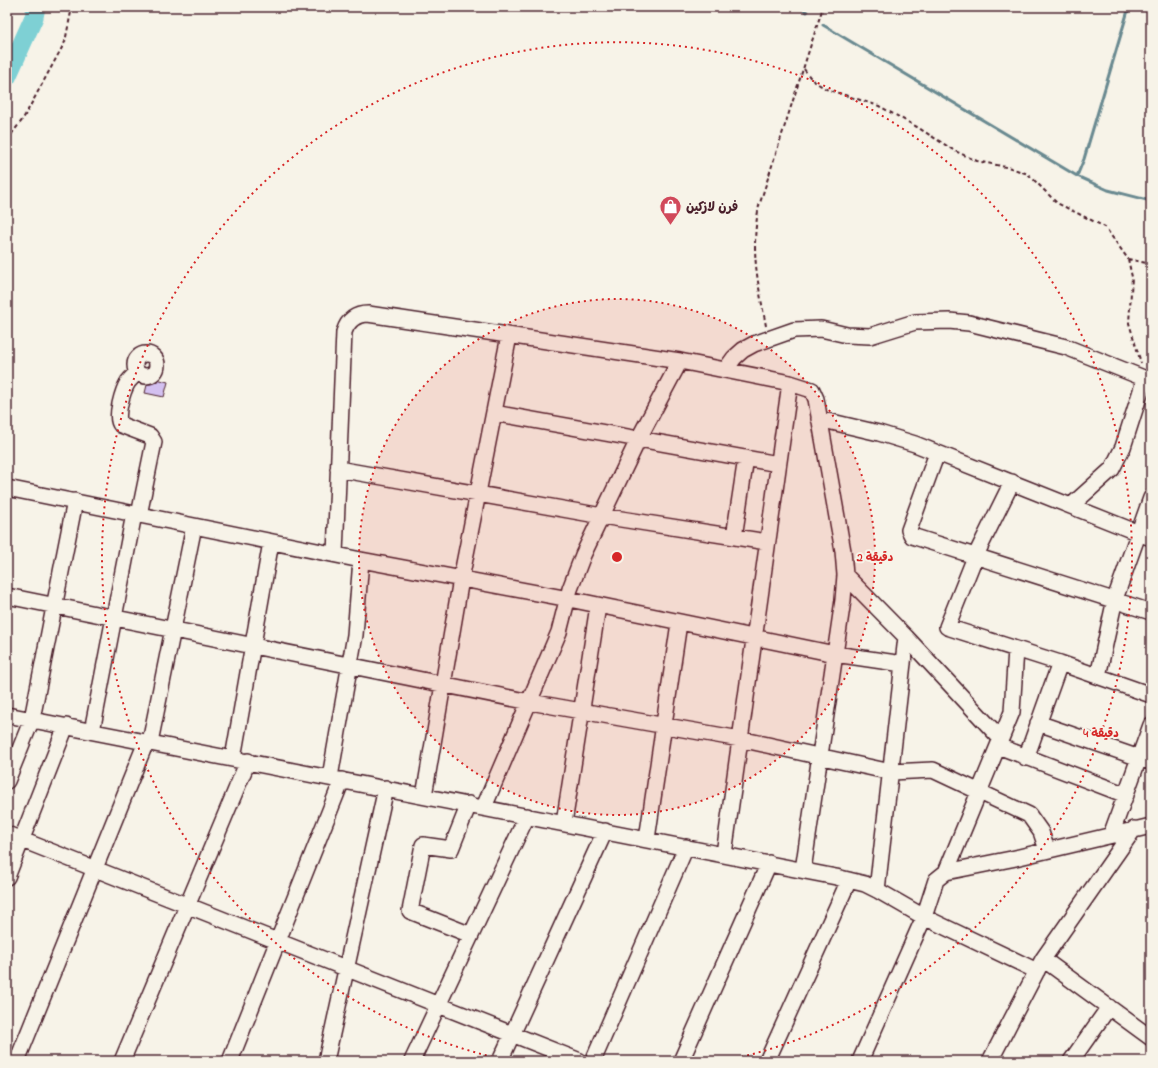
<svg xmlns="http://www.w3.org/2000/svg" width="1158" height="1068" viewBox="0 0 1158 1068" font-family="'Indie Flower','Playpen Sans Arabic',sans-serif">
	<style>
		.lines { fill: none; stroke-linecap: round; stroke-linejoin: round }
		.stream { stroke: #698990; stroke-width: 3 }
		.river { stroke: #7ed0d4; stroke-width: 19 }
		.building { fill: #d3c0f0; stroke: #4a1f2b }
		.minor-casing { stroke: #4a1f2b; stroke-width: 18 }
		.path { stroke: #4a1f2b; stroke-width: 2; stroke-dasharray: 4 3; stroke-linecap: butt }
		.minor { stroke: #f7f3e8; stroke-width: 15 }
		.ring { fill: none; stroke: #d62828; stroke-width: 2; stroke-dasharray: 2 4 }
		.labels { text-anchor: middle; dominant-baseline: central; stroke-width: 4; stroke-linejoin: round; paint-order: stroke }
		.poi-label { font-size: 13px; font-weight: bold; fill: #4a1f2b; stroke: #f7f3e8; text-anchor: start }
		.centre { fill: #d62828; stroke: #f7f3e8; stroke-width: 2 }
		.ring-label { font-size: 12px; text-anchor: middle; font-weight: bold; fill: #d62828; stroke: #f7f3e8; stroke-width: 4; stroke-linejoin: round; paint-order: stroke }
	</style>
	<rect width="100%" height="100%" fill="#f7f3e8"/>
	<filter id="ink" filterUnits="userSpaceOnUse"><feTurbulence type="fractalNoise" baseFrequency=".025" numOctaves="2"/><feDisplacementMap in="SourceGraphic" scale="8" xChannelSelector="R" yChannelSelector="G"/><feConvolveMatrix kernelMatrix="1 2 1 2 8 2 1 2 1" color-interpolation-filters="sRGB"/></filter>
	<g filter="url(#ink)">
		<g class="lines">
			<path class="stream" d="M799,7L807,12
				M823,25L1077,176L1108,190L1151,201
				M1077,176L1084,159L1129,7"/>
			<path class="river" d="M7,77L34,17L36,7"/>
		</g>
		<path class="building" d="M149,377L168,382L164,397L145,393Z"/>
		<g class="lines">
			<defs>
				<path id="minor" d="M135 365a11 11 0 1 1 22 0a11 11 0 1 1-22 0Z
					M726,369L734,358L743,350L754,344L794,330L821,329L847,335L870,336L915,322L949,321L969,323L1066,347L1151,381
					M138,373C134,375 131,378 128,382C123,390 114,418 121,425L150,436L154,442L139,515
					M494,413L778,464
					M819,419L879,433L915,444L1151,538
					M937,453L909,530L912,536L1151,612
					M338,469L602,516L767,542
					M1012,482L975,557L947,627L1060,663L1151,695
					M7,488L361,560L569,599L835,654L903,664
					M1072,505L1112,469L1123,447L1145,378
					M734,537L746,458
					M335,554L344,332C348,320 356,314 368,314L680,361L790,383L812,390L816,399L843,551L845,575L843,600L803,870
					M845,575L906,637L1001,739
					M7,596L530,702L740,739L891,772L933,770L1029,815L1041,832L1047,850
					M1098,676L1115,599L1151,498
					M7,715L836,877L865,884L877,890L924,917L1037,971
					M1038,723L1151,762
					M92,731L134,514
					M150,742L194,526
					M998,746L1126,795
					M233,758L271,542
					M1026,758L1060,663
					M330,777L355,635L361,560
					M7,781L32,719L75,501
					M424,796L461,579L509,336
					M469,804L451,849L423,845L410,911L471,935
					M484,807L559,632L570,589L583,555L639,438L680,361
					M564,823L598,606
					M7,834L580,1061
					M1111,835L1151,725
					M647,839L679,623
					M724,854L790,383
					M946,872L1012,712L1016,649
					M7,877L66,726
					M877,890L906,637
					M1043,959L1151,1038
					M17,1061L146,742
					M122,1061L248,761
					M230,1061L342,780
					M326,1061L386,788
					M412,1061L527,816
					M500,1061L605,831
					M593,1061L686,847
					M681,1061L769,863
					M767,1061L849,880
					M860,1061L924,917L936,880L946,872L1011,859L1151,826
					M990,1061L1043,959L1134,829
					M1071,1061L1109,1007"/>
			</defs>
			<use href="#minor" class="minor-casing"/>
			<path class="path" d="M804,69L812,80L826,89L879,106L917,127L955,151L977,161L1011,168L1028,174L1057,203L1105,227L1128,259L1151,264
				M7,140L23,119L65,42L72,7
				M1128,259L1132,277L1129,323L1141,363
				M766,326C758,282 750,252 759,206L823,7"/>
			<use href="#minor" class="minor"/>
		</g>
	</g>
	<circle cx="617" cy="557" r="258" fill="#d62828" fill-opacity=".12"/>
	<g class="ring">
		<circle cx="617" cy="557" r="258"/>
		<path d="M510 1061A515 515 0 1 1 724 1061"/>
	</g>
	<defs>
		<symbol id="shop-pin" viewBox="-11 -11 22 30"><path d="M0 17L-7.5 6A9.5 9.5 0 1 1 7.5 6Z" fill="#d1495b" stroke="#f7f3e8"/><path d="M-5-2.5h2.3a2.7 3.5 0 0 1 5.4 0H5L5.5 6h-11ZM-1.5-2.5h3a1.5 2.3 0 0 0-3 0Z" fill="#fff"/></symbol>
	</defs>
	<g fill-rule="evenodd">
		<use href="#shop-pin" x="658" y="194" width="25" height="34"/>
	</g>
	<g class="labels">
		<g class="poi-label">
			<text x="686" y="207">فرن لازكين</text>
		</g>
	</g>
	<circle cx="617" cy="557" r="6" class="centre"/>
	<g class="ring-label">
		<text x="875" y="561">2 دقيقة</text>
		<text x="1101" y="737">4 دقيقة</text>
	</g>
	<rect width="1158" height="1068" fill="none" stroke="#f7f3e8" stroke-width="24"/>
	<rect x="12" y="12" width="1134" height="1044" fill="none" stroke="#4a1f2b" stroke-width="1.5" filter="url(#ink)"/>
</svg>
